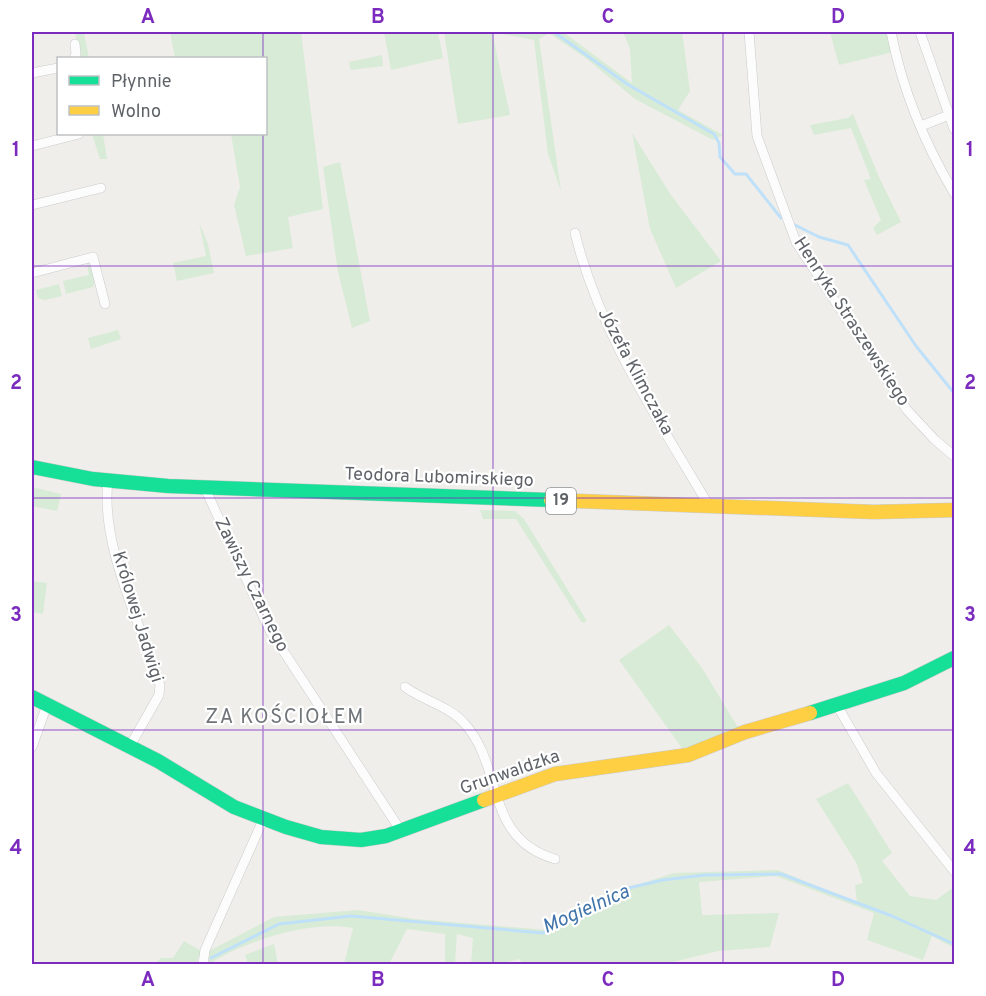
<svg xmlns="http://www.w3.org/2000/svg" width="986" height="996" viewBox="0 0 986 996" font-family="Overpass,sans-serif">
	<style>
		.green { fill: #d8ebd6 }
		.lines { fill: none; stroke-linecap: round; stroke-linejoin: round }
		.stream { stroke: #bfe0f9; stroke-width: 3 }
		.street-casing { stroke: #cbcccc; stroke-width: 10 }
		.fast-casing { stroke: #cacacb; stroke-width: 15 }
		.slow-casing { stroke: #cacacb; stroke-width: 15 }
		.street { stroke: #fdfcfc; stroke-width: 9 }
		.fast { stroke: #16e098; stroke-width: 14 }
		.slow { stroke: #ffcf43; stroke-width: 14 }
		.grid { fill: none; stroke: #7b2cbf; stroke-width: 1.5; stroke-opacity: 0.55 }
		.labels { text-anchor: middle; dominant-baseline: central; stroke-width: 4.5; stroke-linejoin: round; paint-order: stroke }
		.shield { fill: #fff; stroke: #8f9295; stroke-width: 1.5 }
		.shield-label { font-size: 16px; font-weight: bold; fill: #5f6368 }
		.street-label { font-size: 18px; fill: #5f6368; stroke: #fff }
		.neighbourhood-label { font-size: 20px; letter-spacing: 1.5px; fill: #70757a; stroke: #fff }
		.water-label { font-size: 20px; font-style: italic; fill: #4174aa; stroke: #fff }
		.neatline { fill: none; stroke: #7b2cbf; stroke-width: 2 }
		.grid-label { font-size: 20px; text-anchor: middle; font-weight: bold; fill: #7b2cbf }
	</style>
	<rect width="100%" height="100%" fill="#efeeea"/>
	<path class="green" d="M75,32H84L89,58H79Z
		M170,32H301L323,209L288,217L293,248L246,256L234,205L240,187L231,134H266V58H175Z
		M384,32H438L443,58L391,70Z
		M444,32H563L632,83L630,49L623,32H682L690,91L678,110L723,135L713,140L635,99L587,59L549,33L539,39L561,191L548,154L534,40L492,32L510,115L458,124Z
		M830,32H888L893,52L839,65Z
		M382,55L383,66L351,70L349,62Z
		M853,114L879,177L901,222L877,235L873,228L881,220L864,180L871,179L851,128L814,135L810,125L848,118Z
		M632,133L671,195L721,261L676,288L650,229Z
		M92,134H103L107,159H100Z
		M340,162L370,321L352,328L338,272L323,167Z
		M199,222L208,244L214,273L177,281L173,263L206,256Z
		M87,264L90,266L95,281L93,287L66,294L63,281L89,275Z
		M59,284L62,296L45,300L38,298L36,290Z
		M118,330L121,339L91,349L88,338Z
		M32,487L61,494L57,511L32,506Z
		M480,510L515,511L524,519L587,621L582,623L516,519H483Z
		M32,581L47,583L43,614L32,612Z
		M669,625L702,668L739,729L684,751L619,660Z
		M848,783L892,853L882,861L910,896L936,900L954,887V948L932,936L923,960L867,940L874,913L776,876L699,882L702,915L779,913L770,947L718,951L665,964H522L520,959L499,964H471L473,938L457,934L455,964H445V934L407,929L389,964H344L353,928C309,920 246,941 209,964V951L274,917L358,910L415,919L547,930L621,890L674,873L778,870L857,903L855,885L863,883L857,864L816,799Z
		M184,941L201,951L196,964H155L161,958H173Z
		M274,944L278,964H248L245,955Z"/>
	<g class="lines">
		<path class="stream" d="M554,32L627,84L714,134L719,143L720,157L735,174H746L781,218
			M795,225L819,237L848,245L916,346L954,393
			M211,958L279,924L351,916L543,933L624,889L663,880L705,875L781,874L892,916L954,944"/>
		<defs>
			<path id="street" d="M749,32L757,136L796,242L907,410L935,440L954,456
				M891,32C902,88 925,144 954,193
				M920,32L954,129
				M74,58L76,54L75,44
				M32,73L58,68
				M921,126L949,115
				M32,146L79,134
				M32,205L101,188
				M575,233C599,332 658,419 709,506
				M32,273L93,257L105,304
				M108,481C100,546 141,624 160,685L159,695L130,746
				M205,488L269,629L401,831
				M405,687C422,700 449,706 464,723C505,767 483,838 555,859
				M838,707L876,773L954,871
				M32,747L47,705
				M203,964L205,950L263,820"/>
			<path id="fast" d="M32,467L93,479L168,486L551,500
				M32,697L158,761L234,807L286,827L321,837L361,840L386,836L484,800
				M810,713L904,683L954,658"/>
			<path id="slow" d="M551,500L874,512L954,510
				M484,800L555,774L688,755L745,732L810,713"/>
		</defs>
		<use href="#street" class="street-casing"/>
		<use href="#fast" class="fast-casing"/>
		<use href="#slow" class="slow-casing"/>
		<use href="#street" class="street"/>
		<use href="#fast" class="fast"/>
		<use href="#slow" class="slow"/>
	</g>
	<path class="grid" d="M263,32V58M493,32V964M723,32V964M263,134V964M32,266H954M32,498H954M32,730H954"/>
	<g class="labels">
		<rect class="shield" x="546" y="488" width="30" height="26" rx="4.5"/>
		<g class="shield-label">
			<text x="561" y="501">19</text>
		</g>
		<g class="street-label">
			<text transform="translate(851 322) rotate(57)">Henryka Straszewskiego</text>
			<text transform="translate(635 372) rotate(62)">Józefa Klimczaka</text>
			<text transform="translate(439 478) rotate(2)">Teodora Lubomirskiego</text>
			<text transform="translate(251 585) rotate(64)">Zawiszy Czarnego</text>
			<text transform="translate(137 617) rotate(73)">Królowej Jadwigi</text>
			<text transform="translate(510 773) rotate(-19)">Grunwaldzka</text>
		</g>
		<g class="neighbourhood-label">
			<text x="285" y="718">ZA KOŚCIOŁEM</text>
		</g>
		<g class="water-label">
			<text transform="translate(586 910) rotate(-24)">Mogielnica</text>
		</g>
	</g>
	<rect width="986" height="996" fill="none" stroke="#ffffff" stroke-width="66"/>
	<rect x="57" y="57" width="210" height="78" fill="#ffffff" stroke="#bfc1c3" stroke-width="1.5"/>
	<rect x="69" y="76" width="30" height="9" fill="#16e098" stroke="#bfc1c3" stroke-width="1.5"/>
	<text x="111" y="87" font-size="18" fill="#5f6368">Płynnie</text>
	<rect x="69" y="106" width="30" height="9" fill="#ffcf43" stroke="#bfc1c3" stroke-width="1.5"/>
	<text x="111" y="117" font-size="18" fill="#5f6368">Wolno</text>
	<rect x="33" y="33" width="920" height="930" class="neatline"/>
	<g class="grid-label">
		<text x="148" y="23">A</text>
		<text x="378" y="23">B</text>
		<text x="608" y="23">C</text>
		<text x="838" y="23">D</text>
		<text x="16" y="156">1</text>
		<text x="970" y="156">1</text>
		<text x="16" y="389">2</text>
		<text x="970" y="389">2</text>
		<text x="16" y="621">3</text>
		<text x="970" y="621">3</text>
		<text x="16" y="854">4</text>
		<text x="970" y="854">4</text>
		<text x="148" y="986">A</text>
		<text x="378" y="986">B</text>
		<text x="608" y="986">C</text>
		<text x="838" y="986">D</text>
	</g>
</svg>
